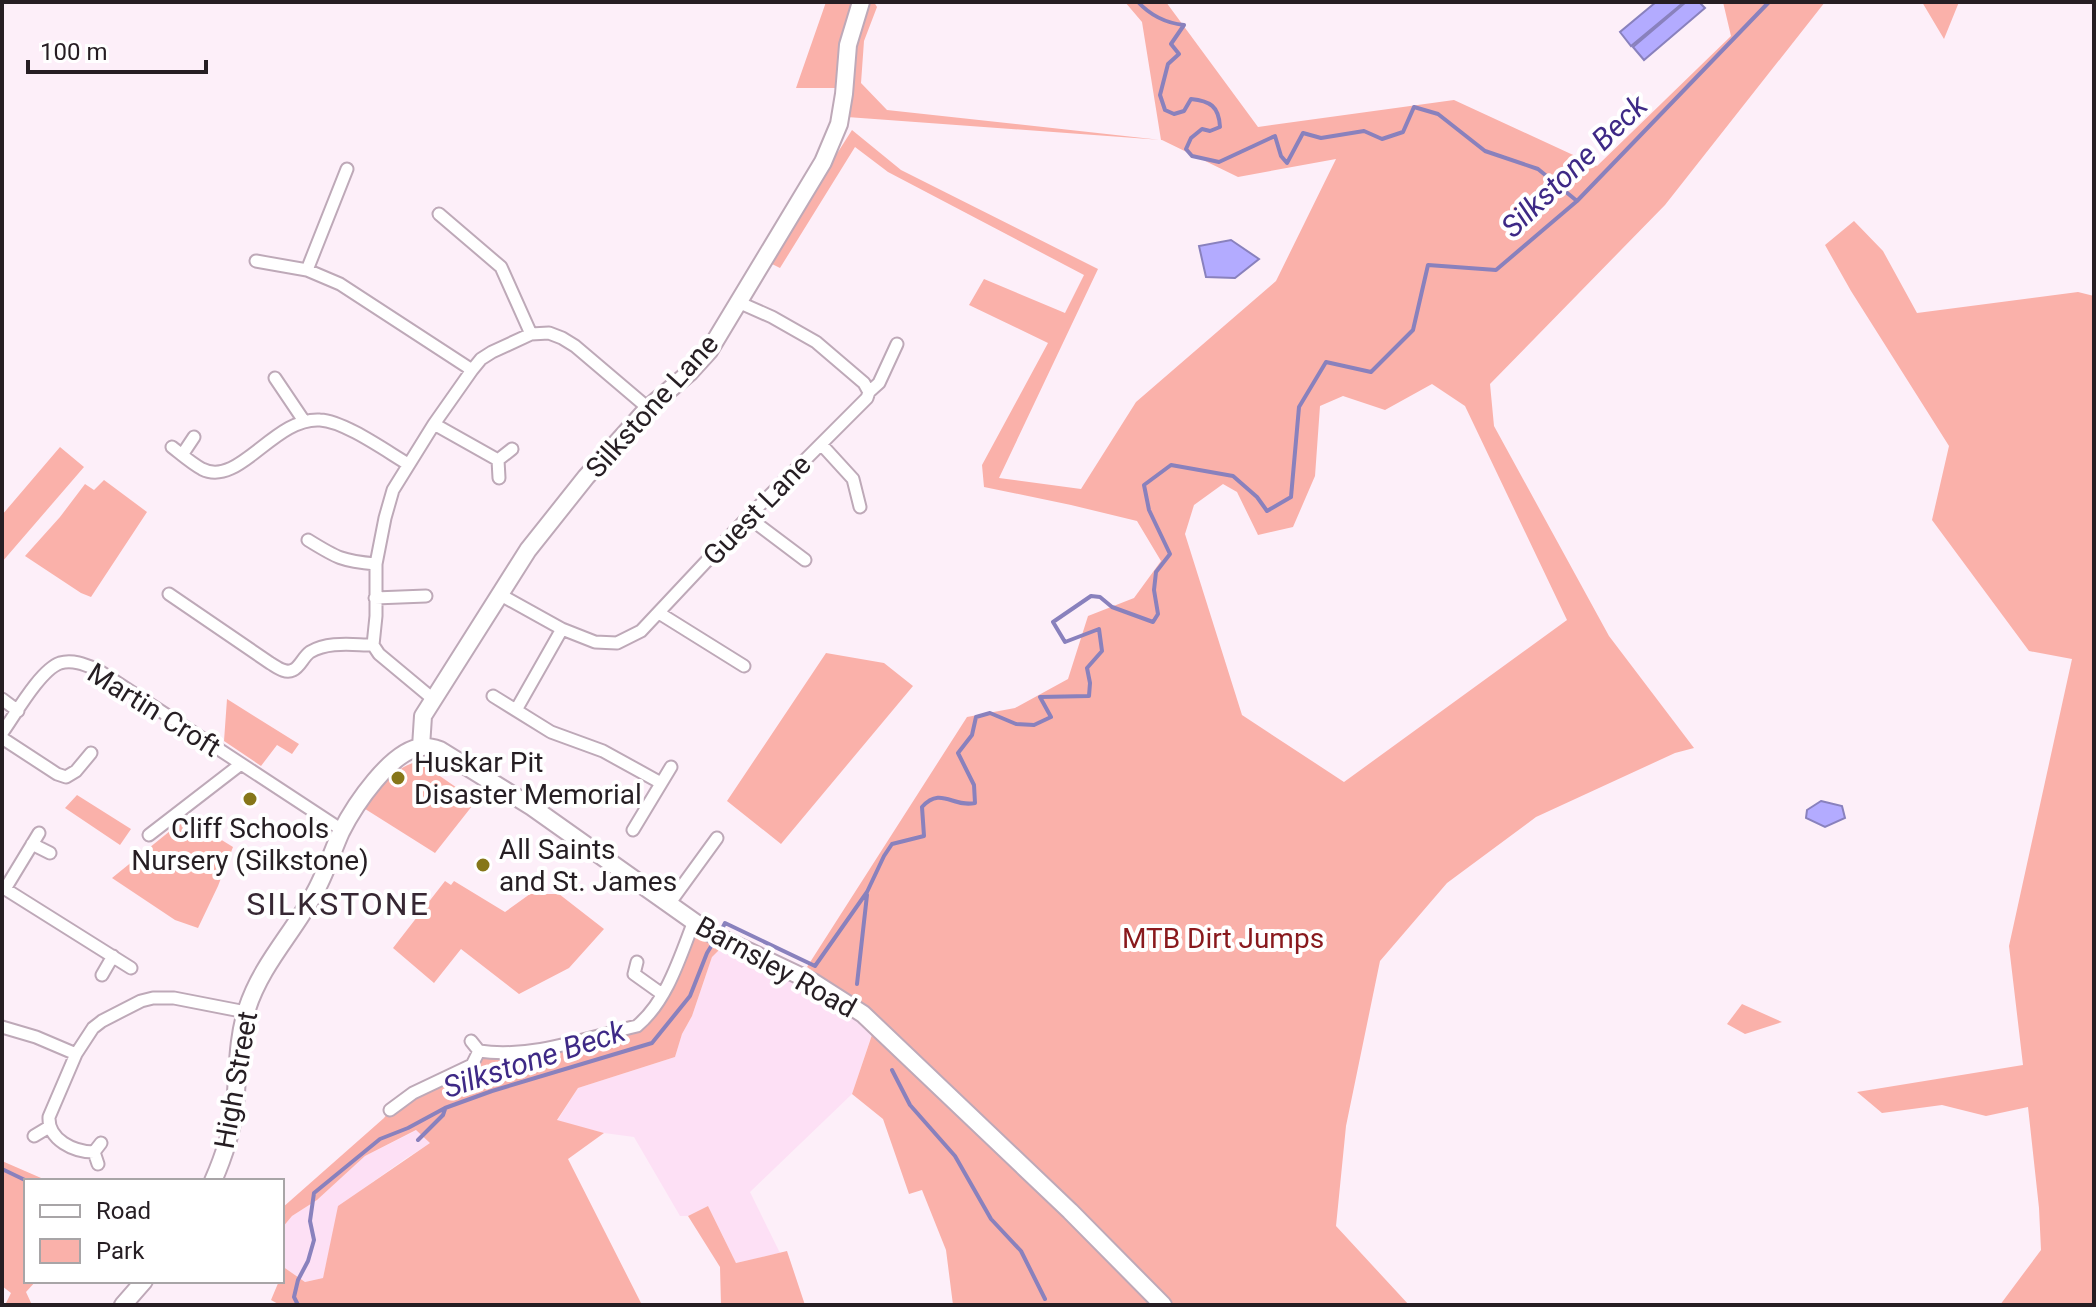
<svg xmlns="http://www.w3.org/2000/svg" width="2096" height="1307" viewBox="0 0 2096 1307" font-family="Roboto,sans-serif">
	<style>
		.built { fill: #fde0f5 }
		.green { fill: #fab1aa; fill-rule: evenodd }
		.water { fill: #b3abff; stroke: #8981bd; stroke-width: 2 }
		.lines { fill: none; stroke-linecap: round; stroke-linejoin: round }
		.stream { stroke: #8981bd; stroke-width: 4 }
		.street-casing { stroke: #bea9b8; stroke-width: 15 }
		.secondary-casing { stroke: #bea9b8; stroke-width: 20 }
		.street { stroke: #fff; stroke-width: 11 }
		.secondary { stroke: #fff; stroke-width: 16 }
		.poi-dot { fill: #867619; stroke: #fff; stroke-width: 3 }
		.labels { text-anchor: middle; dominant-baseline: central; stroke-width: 8; stroke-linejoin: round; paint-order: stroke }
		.street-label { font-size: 28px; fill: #261e23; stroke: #fff }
		.poi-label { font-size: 28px; fill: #261e23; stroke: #fff; text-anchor: start }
		.park-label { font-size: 28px; fill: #89191d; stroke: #fff }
		.water-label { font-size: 30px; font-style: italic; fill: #3e2986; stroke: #fff }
		.quarter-label { font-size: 32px; letter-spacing: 2px; fill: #372733; stroke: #fff }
	</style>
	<rect width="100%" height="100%" fill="#fdeff9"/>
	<path class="built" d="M727,942L875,1025L852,1094L750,1192L780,1253L736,1263L708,1206L688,1216H680L634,1137L604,1133L557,1121L578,1088L675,1057L682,1034L692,1016L712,957Z
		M417,1130L431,1143L405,1159L339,1206L323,1278L305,1282L282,1266V1228L292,1216L317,1200L365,1156Z"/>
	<path class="green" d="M826,2H854L840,45L836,88H796Z
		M866,2H874L877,7L864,41L861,83L887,110L1161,140L1142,22L1125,2H1166L1258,127L1454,100L1597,166L1731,36L1723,2H1825L1665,205L1490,384L1494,426L1609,636L1694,748L1675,753L1536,817L1447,883L1380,961L1346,1126L1336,1226L1409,1305H953L946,1250L922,1190L909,1194L883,1119L852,1094L875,1026L873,1012L807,967L967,717L1015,708L1068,679L1088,616L1134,598L1161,561L1137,521L1071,505L984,487L982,465L1048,343L969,305L984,279L1065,313L1084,275L888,172L855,147L780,268L768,262L852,130L901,170L1098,269L999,478L1081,489L1136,402L1276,281L1336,159L1238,177L1162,140L847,117L853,44ZM1432,384L1465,406L1567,620L1344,782L1242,715L1185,534L1194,505L1223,484L1237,492L1258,535L1293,527L1315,476L1320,406L1343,396L1385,410Z
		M1922,2H1959L1944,39Z
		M1854,221L1883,251L1917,313L2078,292L2094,296V1305H2000L2041,1250L2039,1208L2028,1107L1986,1116L1942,1105L1882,1113L1857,1092L2023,1065L2009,946L2072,659L2029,651L1932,520L1949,446L1851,291L1825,245Z
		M60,447L84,467L2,562V515Z
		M104,480L147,512L91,597L81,593L25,556L60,517L85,484L94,490Z
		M826,653L884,663L913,686L781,844L727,801Z
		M227,699L299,744L292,754L277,745L261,766L224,741Z
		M415,762L421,763L476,801L435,853L362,807C377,789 392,770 415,762Z
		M77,795L131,829L120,845L65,808Z
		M186,818L233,847L218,886L198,928L175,920L112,878Z
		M445,881L451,885L454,881L505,912L530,894H559L604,929L569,968L519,994L461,949L434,983L393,948Z
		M694,921L727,942L712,957L692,1016L682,1034L675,1057L578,1088L557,1120L604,1133L568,1159L642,1305H280L271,1300L279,1281H282V1266L305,1282L323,1278L338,1206L430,1143L416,1130L365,1156L317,1200L292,1216L282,1228V1208L384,1118L390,1110L472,1065L479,1051L552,1047L647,1018Z
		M1742,1004L1782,1022L1745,1034L1727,1024Z
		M2,1161L48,1181H26V1281H36L26,1292L32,1305H5L11,1293L2,1286Z
		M708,1206L736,1263L787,1251L805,1305H721L720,1267L688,1216Z"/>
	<path class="water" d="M1656,2H1684L1631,46L1620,32Z
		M1686,2H1699L1705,8L1644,60L1633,47Z
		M1231,240L1259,259L1235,278L1206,277L1199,246Z
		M1821,801L1842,806L1845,818L1825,827L1806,818L1807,810Z"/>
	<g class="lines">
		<path class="stream" d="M1138,2C1151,16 1165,23 1184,25L1171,44L1179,54L1168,64L1160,95L1165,110L1174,114L1184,111L1191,99C1210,101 1219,106 1220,127L1210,131L1202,129L1191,138L1186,149L1192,156L1219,162L1275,136L1281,156L1287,163L1303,133L1321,138L1364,131L1382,139L1403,132L1414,107L1438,114L1485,151L1538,169L1577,201
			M720,933L725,923L815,966L867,892L884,856L892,844L924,836L922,807C941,786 953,808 975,803L974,785L958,753L972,735L976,717L990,713L1016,724L1034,725L1051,717L1040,697L1089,696L1090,683L1087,668L1102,651L1099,629L1065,642L1053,622L1091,596L1100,597L1112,607L1153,622L1158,614L1154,590L1156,572L1170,554L1149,510L1144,485L1171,465L1233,476L1257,497L1267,511L1291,497L1299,407L1326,362L1371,372L1413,330L1428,265L1496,270L1577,201L1769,2
			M857,984L867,895
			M892,1070L910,1105L955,1156L991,1219L1021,1251L1045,1299
			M418,1140L443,1115L445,1109
			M2,1169L27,1181
			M298,1305L294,1297L298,1280L308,1261L314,1240L310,1221L314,1193L380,1139L408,1128L445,1108L492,1091L652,1043L690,996L707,953L715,940"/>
		<defs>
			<path id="street" d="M439,214L501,267L531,334
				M256,261L307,270L340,284L472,370
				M307,270L347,169
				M275,378L304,421
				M869,392L879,383L897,344
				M434,424L498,460
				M821,444L853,479L860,507
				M172,447C181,454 191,463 202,469C239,488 274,417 320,420C344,421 386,451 408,464
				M182,455L194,437
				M499,478L498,460L512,449
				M748,517L805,560
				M308,540C337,558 342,561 376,564
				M169,594L270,663C277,667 285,674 293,670C300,667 303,657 310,652C329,641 352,645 373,645
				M499,594L562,629L595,642L617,643L641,631L748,517L867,398L869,392L864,383L816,342L772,317L738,302
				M375,598L426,596
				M659,613L744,666
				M373,645L376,616V564L385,518L393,490L434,424L472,370L481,359L492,352L531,334L549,333L562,338L575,346L648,408
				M373,645L379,654L433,699
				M493,696L551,732L603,751L661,783
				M2,699L18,711
				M516,710L562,629
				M2,733C15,715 40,670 60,663C73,659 86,665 98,670L342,830
				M2,738L57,774L66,777L76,771L91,753
				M633,830L671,767
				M149,835L241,764
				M32,844L50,853
				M2,887L131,968
				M5,889L39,833
				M669,904L717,838
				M637,962L634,974L662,994
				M102,975L113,956
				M2,1027L36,1037L76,1054L93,1028L102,1021L141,1001L153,998H174L246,1012
				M471,1041L479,1051
				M76,1054L49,1117C48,1140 74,1152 94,1152L101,1143
				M390,1110L413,1093L472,1065L479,1051C531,1059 586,1038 637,1026C667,1001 680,957 694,921
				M34,1136L49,1127
				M94,1152L98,1164"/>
			<path id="secondary" d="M421,747L423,716L528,550L586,477L648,408L689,373L709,351L823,162L839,124L844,94L848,45L861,2
				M213,1181C224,1156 232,1132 235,1105C238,1074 237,1039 247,1009C261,965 293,933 314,894C325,875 332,852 341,832C354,806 391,750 422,747C428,746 434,748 440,750L532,807L710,933L813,982L863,1014L1070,1211L1163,1305
				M123,1305L144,1281"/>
		</defs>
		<use href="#street" class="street-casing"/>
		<use href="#secondary" class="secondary-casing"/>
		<use href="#street" class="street"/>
		<use href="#secondary" class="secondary"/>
	</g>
	<g class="poi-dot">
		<circle cx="398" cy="778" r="8"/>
		<circle cx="250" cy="799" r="8"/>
		<circle cx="483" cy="865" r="8"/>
	</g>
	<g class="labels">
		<g class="street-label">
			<text transform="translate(652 406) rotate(-48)">Silkstone Lane</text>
			<text transform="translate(757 510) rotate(-46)">Guest Lane</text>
			<text transform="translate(154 710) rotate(32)">Martin Croft</text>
			<text transform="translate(776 967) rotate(29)">Barnsley Road</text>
			<text transform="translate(236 1080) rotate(-80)">High Street</text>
		</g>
		<g class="poi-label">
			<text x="414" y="762">Huskar Pit<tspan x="414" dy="32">Disaster Memorial</tspan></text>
			<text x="250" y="828" text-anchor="middle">Cliff Schools<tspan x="250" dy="32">Nursery (Silkstone)</tspan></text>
			<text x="499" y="849">All Saints<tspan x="499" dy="32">and St. James</tspan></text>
		</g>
		<g class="park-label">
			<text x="1223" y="938">MTB Dirt Jumps</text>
		</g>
		<g class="water-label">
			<text transform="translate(1574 166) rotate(-44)">Silkstone Beck</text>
			<text transform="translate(534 1059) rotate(-18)">Silkstone Beck</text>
		</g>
		<g class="quarter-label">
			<text x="338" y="904">SILKSTONE</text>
		</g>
	</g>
	<rect width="2096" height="1307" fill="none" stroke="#261e23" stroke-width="8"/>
	<rect x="24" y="1179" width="260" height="104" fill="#ffffff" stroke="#a8a5a7" stroke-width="2"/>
	<rect x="40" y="1205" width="40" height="12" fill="#ffffff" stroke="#a8a5a7" stroke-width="2"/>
	<text x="96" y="1219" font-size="24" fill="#261e23">Road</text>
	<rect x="40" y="1239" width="40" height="24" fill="#fab1aa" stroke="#a8a5a7" stroke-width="2"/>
	<text x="96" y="1259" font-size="24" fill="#261e23">Park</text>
	<path d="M28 60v12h178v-12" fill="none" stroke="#261e23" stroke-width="4"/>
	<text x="40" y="60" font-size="24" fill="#261e23" stroke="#ffffff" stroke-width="6" paint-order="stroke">100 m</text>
</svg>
